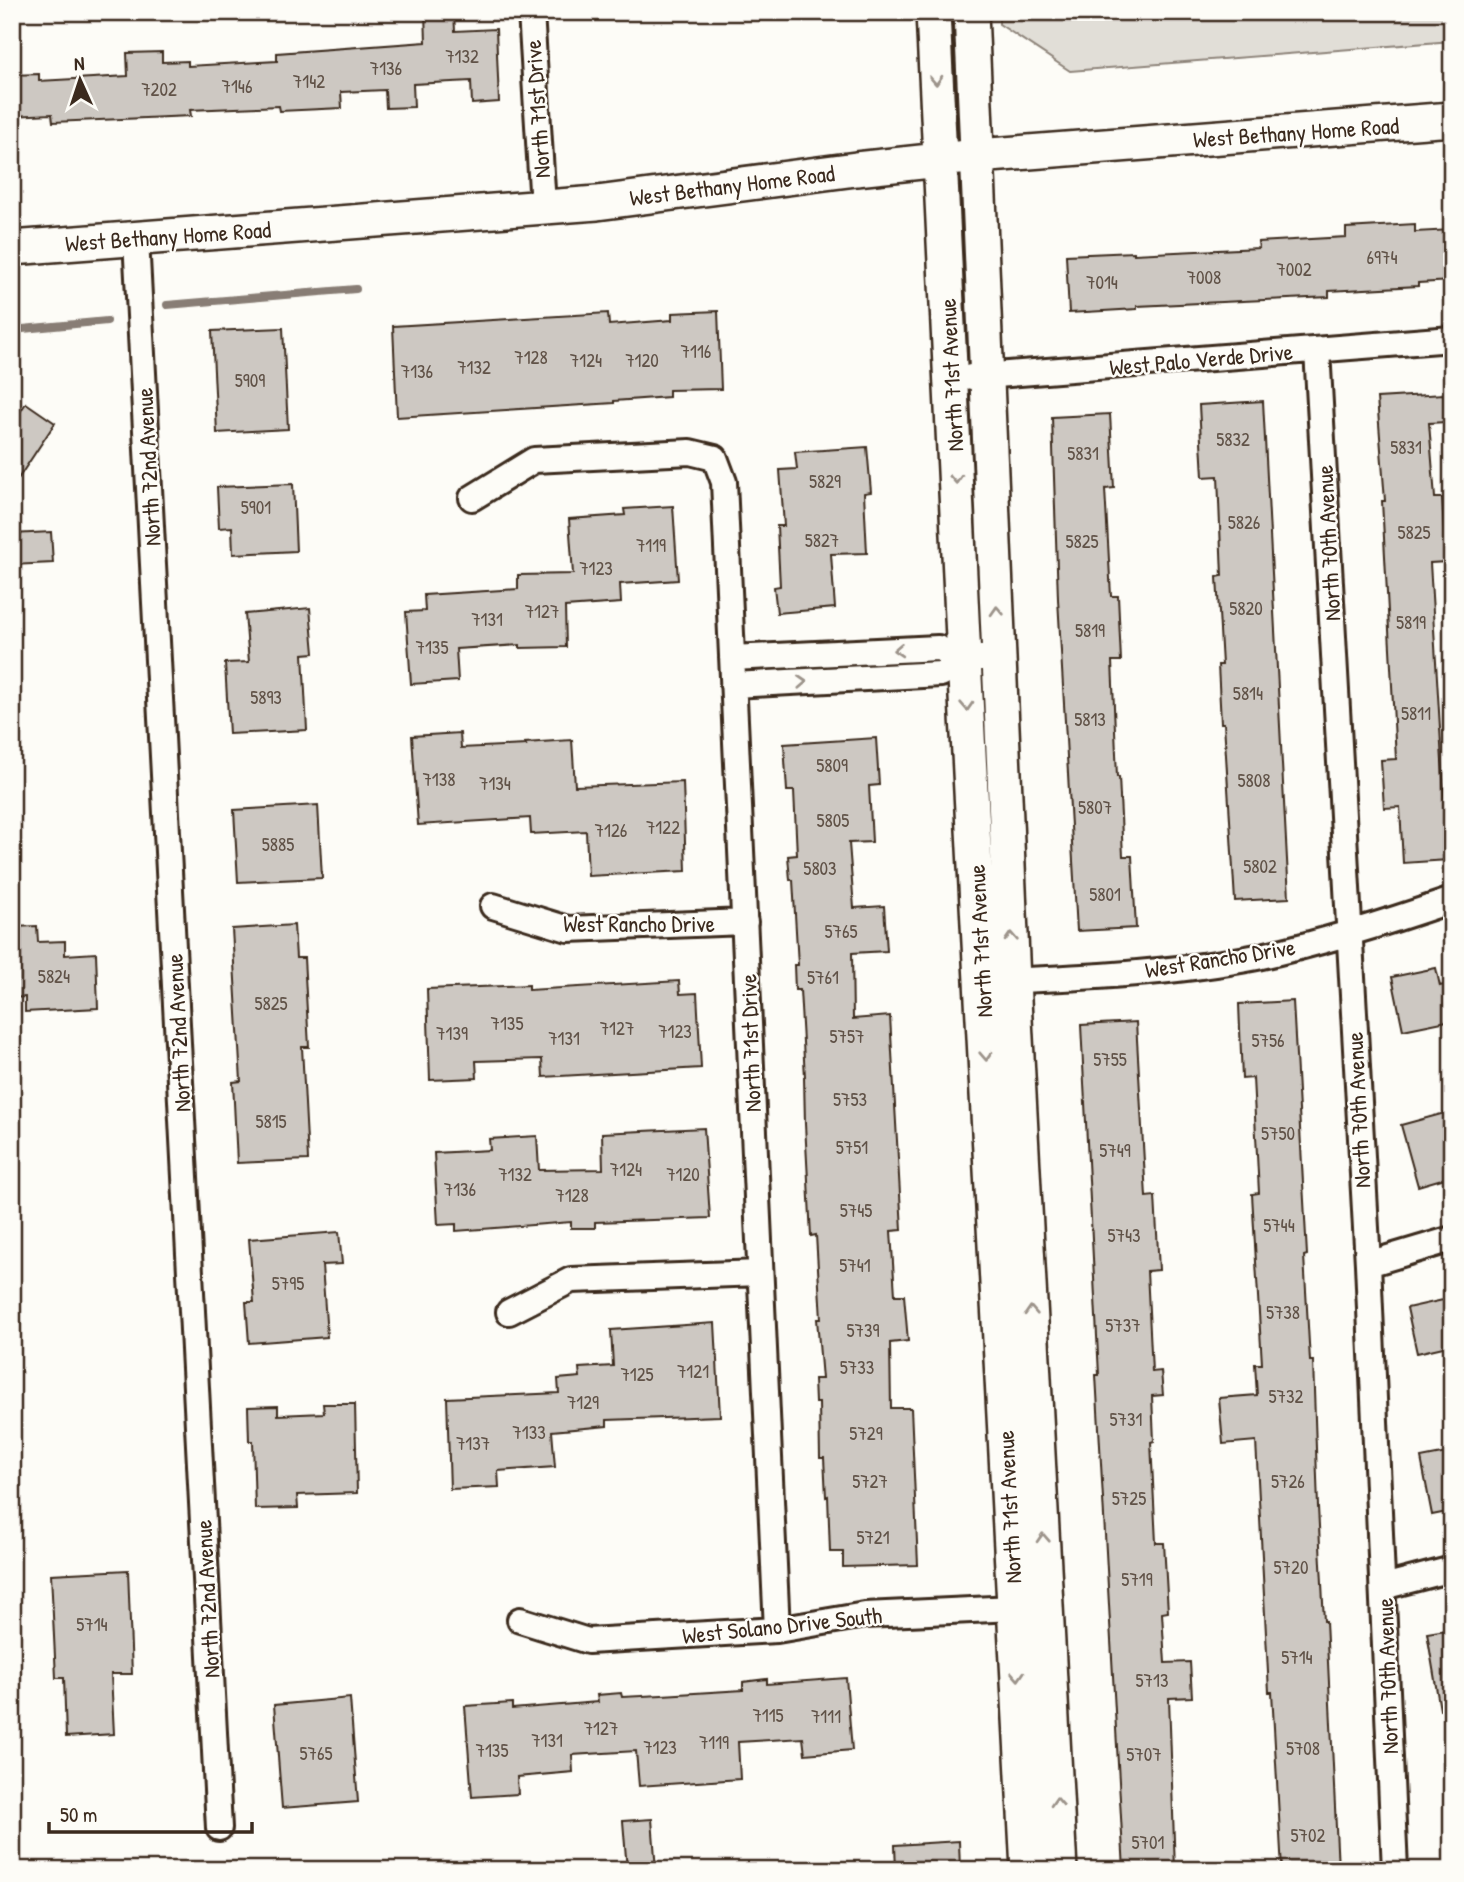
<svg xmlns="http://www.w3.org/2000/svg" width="1464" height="1882" viewBox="0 0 1464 1882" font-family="'Patrick Hand',sans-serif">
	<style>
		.green { fill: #e1ded7; stroke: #8e847a; stroke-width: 2 }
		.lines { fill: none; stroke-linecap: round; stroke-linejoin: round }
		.stream { stroke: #887d74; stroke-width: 8 }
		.building { fill: #cdc8c2; stroke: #3b2a1e; stroke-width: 2 }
		.street-casing { stroke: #3b2a1e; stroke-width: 30 }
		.secondary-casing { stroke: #3b2a1e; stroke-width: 38 }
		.street { stroke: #fdfcf7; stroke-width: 24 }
		.secondary { stroke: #fdfcf7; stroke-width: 33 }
		.oneway { stroke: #9c938a }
		.labels { text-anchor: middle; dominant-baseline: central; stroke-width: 5; stroke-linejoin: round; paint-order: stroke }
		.number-label { font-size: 19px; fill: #605247 }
		.street-label { font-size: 23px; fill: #3b2a1e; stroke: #fdfcf7 }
	</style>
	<rect width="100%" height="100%" fill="#fdfcf7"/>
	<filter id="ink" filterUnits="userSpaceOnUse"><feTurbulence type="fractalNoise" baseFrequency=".0143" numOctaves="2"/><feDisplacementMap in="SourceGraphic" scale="14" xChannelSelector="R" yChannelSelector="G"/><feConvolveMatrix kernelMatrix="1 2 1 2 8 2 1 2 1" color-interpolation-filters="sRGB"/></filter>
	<g filter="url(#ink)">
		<path class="green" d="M999,12H1452V41L1070,71L999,24Z"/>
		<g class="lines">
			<path class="stream" d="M167,305L356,289
				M12,330L107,321"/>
		</g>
		<path class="building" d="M425,12H454L455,31L496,29L499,102L472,104L471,81L413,84L414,107L386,108L385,90L341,92L342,108L280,111L279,106L190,110L191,116L53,122L52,114L12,116V75L39,74V81L128,76L127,53L162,52V62L188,61V66L277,61V53L426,42Z
			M1415,224V232L1452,230V281L1418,283V286L1329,291V297L1137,306V309L1069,313L1066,255L1134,252V254L1259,248L1258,242L1346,237V228Z
			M718,311L721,389L669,390V397L614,401V403L397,417L393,326L608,313L609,325L672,320V313Z
			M283,328L288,429L217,433L212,331Z
			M1444,394L1446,422L1429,423L1435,498H1442L1446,562L1430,563L1448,860L1403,863L1400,807L1384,808L1381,760L1396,759L1382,501H1385L1377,398Z
			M1263,401L1289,898L1235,901L1224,723H1221L1218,665H1222L1217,577L1222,576L1218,476L1203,477L1199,405Z
			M26,403L55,423L12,488V424Z
			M1110,414L1114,488L1105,489L1111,596H1118L1121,661H1112L1117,777H1119L1123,856H1132L1136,928L1077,931L1058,599L1052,417Z
			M867,447L871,492L864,493L867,553L831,554L835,608L777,613L774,587L780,586L777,526H784L780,470L797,469L795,452Z
			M293,484L296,551L233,554L232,527L219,528L217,487Z
			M673,506L678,580L620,584L621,603L565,607L566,647L520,648V645L456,649L458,681L411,684L406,612L425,611L424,595L518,589V575L573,574L569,519L625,515L624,509Z
			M51,532L53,563L12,565V534Z
			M310,608L314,653L303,654L307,730L229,734L225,663L249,662L245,614Z
			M460,733L461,748L526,745L525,743L572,740L575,786L683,782L686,871L588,876L586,831L531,834L530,818L418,825L412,736Z
			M876,738L879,785L869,786L872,842L849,843L854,908L884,906L887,951L852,953L853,1019L890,1016L902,1230L891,1231L895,1295H904L908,1341L890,1343L891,1408H911L918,1565L843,1567V1552H830L828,1496L826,1497L824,1458H820L819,1403H815L814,1379H822L817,1319H821L816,1235L811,1236L805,1124L804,1077H805L800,990H795L794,965H798L793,880H790L788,856L797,855L794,791H787L784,744Z
			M318,805L322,878L238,882L234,810Z
			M294,925L296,958H304L309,1047H302L308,1160L237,1163L233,1082L241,1081L232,929Z
			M37,926L38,942L65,941V955L96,953L98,1008L25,1012V997L12,998V927Z
			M1436,968L1440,986L1452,983V1020L1403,1030L1392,977Z
			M679,981L680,994L697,993L701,1068L543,1077L542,1059L476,1061L477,1078L430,1080L427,989L529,985V990Z
			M1293,1001L1307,1255L1304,1256L1310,1361H1313L1318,1507L1324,1621H1326L1338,1869L1322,1870H1282L1272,1692H1269L1256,1441L1223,1444L1219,1398L1257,1395L1255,1364H1262L1252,1194L1259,1193L1253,1078L1242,1079L1239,1004Z
			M1136,1022L1146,1197L1155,1196L1159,1270L1147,1271L1152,1372L1161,1371L1163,1395L1152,1396L1154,1441L1151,1442L1156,1543H1164L1168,1612L1162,1613L1165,1663L1190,1662L1192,1697L1169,1698L1175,1870H1124L1096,1375H1099L1081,1025Z
			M1452,1111V1176L1418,1186L1401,1125Z
			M704,1128L710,1218L595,1222V1228H571V1222L456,1231V1224L438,1225L434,1153L490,1150L489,1139L537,1136L539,1170L603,1169L602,1133Z
			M339,1232L342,1264L322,1265L327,1337L249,1343L246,1302H254L249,1239Z
			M1452,1298V1345L1417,1353L1407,1308Z
			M715,1323L720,1416L607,1420V1426L552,1431L555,1467L498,1471L499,1487L450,1489L447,1398L559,1393L558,1379L580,1377L579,1368L613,1366L611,1330Z
			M323,1404H355L357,1493L297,1495L298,1508L255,1509L253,1441H249L248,1407L278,1406V1415L324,1413Z
			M1452,1452V1511L1432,1515L1421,1458Z
			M128,1570L132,1674H111L114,1734L66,1737L64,1678H56L51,1574Z
			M1452,1629V1709L1440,1710L1427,1633Z
			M846,1678L852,1750L805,1754L803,1738L738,1742L740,1779L639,1786L636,1751L572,1755L573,1772L517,1777L518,1794L472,1797L465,1706L512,1703V1709L598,1702L597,1695L621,1693L622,1697L662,1695L743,1690V1682L767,1679V1684Z
			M350,1698L358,1802L282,1808L274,1705Z
			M652,1819L656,1870H627L623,1821Z
			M959,1841L960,1870H896L895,1845Z"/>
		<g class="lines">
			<defs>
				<path id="street" d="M531,12L543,206
					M136,239L219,1828
					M1317,350L1368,1264L1395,1870
					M971,377L1452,339
					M472,498L534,460L690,452L715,458L724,482L777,1630
					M732,658L938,648L964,659L999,657
					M733,685L941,674L964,659
					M493,906L568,929L745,922
					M996,981C1079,978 1176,973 1257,957C1323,943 1388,922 1452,900
					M1368,1264L1452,1239
					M509,1312L571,1280L760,1273
					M1383,1587L1452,1569
					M520,1620L588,1641L777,1630L865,1615L1014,1608"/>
				<path id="secondary" d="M933,12L964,659L1028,1870
					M971,12L1013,981L1060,1870
					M12,248L597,203L856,169L977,156L1452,119"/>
			</defs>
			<use href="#street" class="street-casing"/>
			<use href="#secondary" class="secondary-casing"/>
			<use href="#street" class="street"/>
			<use href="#secondary" class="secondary"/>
		</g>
		<defs><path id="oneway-chevron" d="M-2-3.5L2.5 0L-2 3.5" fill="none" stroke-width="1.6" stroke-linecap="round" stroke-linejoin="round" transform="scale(1.75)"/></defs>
		<g class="oneway">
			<use href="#oneway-chevron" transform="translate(936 80) rotate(87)"/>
			<use href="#oneway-chevron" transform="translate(956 479) rotate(87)"/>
			<use href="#oneway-chevron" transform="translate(997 611) rotate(-93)"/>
			<use href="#oneway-chevron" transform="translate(898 650) rotate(177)"/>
			<use href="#oneway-chevron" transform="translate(802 682) rotate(-3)"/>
			<use href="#oneway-chevron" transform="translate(967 706) rotate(87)"/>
			<use href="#oneway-chevron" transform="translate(1011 937) rotate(-93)"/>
			<use href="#oneway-chevron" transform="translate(986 1056) rotate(87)"/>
			<use href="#oneway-chevron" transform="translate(1031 1311) rotate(-93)"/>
			<use href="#oneway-chevron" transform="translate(1043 1538) rotate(-93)"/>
			<use href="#oneway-chevron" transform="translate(1018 1676) rotate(87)"/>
			<use href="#oneway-chevron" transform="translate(1057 1802) rotate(-93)"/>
		</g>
	</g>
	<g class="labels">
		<g class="number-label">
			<text x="462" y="56">7132</text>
			<text x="386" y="68">7136</text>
			<text x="309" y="81">7142</text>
			<text x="237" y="86">7146</text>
			<text x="159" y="89">7202</text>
			<text x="1382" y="257">6974</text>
			<text x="1294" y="269">7002</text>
			<text x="1204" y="277">7008</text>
			<text x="1102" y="282">7014</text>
			<text x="696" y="351">7116</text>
			<text x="531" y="357">7128</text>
			<text x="586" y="360">7124</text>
			<text x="642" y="360">7120</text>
			<text x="474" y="367">7132</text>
			<text x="417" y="371">7136</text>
			<text x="250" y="380">5909</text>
			<text x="1233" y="439">5832</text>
			<text x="1406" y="447">5831</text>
			<text x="1083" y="453">5831</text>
			<text x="825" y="481">5829</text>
			<text x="256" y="507">5901</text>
			<text x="1244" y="522">5826</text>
			<text x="1414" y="532">5825</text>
			<text x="822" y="540">5827</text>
			<text x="1082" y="541">5825</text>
			<text x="651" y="545">7119</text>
			<text x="596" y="568">7123</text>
			<text x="1246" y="608">5820</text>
			<text x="542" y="611">7127</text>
			<text x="487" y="619">7131</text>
			<text x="1411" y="622">5819</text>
			<text x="1090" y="630">5819</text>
			<text x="432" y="647">7135</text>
			<text x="1248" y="693">5814</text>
			<text x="266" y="697">5893</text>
			<text x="1416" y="713">5811</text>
			<text x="1090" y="719">5813</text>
			<text x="832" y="765">5809</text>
			<text x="439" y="779">7138</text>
			<text x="1254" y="780">5808</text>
			<text x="495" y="783">7134</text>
			<text x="1095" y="807">5807</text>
			<text x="833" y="820">5805</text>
			<text x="663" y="827">7122</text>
			<text x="611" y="830">7126</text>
			<text x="278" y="844">5885</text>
			<text x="1260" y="866">5802</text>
			<text x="820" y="868">5803</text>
			<text x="1105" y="894">5801</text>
			<text x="841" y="931">5765</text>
			<text x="54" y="976">5824</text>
			<text x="823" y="977">5761</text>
			<text x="271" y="1003">5825</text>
			<text x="507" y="1023">7135</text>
			<text x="617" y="1028">7127</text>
			<text x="675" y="1031">7123</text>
			<text x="452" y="1033">7139</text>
			<text x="847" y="1036">5757</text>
			<text x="564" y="1038">7131</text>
			<text x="1268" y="1040">5756</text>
			<text x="1110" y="1059">5755</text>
			<text x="850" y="1099">5753</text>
			<text x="271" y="1121">5815</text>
			<text x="1278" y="1133">5750</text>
			<text x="852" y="1147">5751</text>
			<text x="1115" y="1150">5749</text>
			<text x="626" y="1169">7124</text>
			<text x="515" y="1174">7132</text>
			<text x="683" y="1174">7120</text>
			<text x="460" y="1189">7136</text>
			<text x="572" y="1195">7128</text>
			<text x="856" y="1210">5745</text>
			<text x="1279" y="1225">5744</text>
			<text x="1124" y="1235">5743</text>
			<text x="855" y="1265">5741</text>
			<text x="288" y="1283">5795</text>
			<text x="1283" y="1312">5738</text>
			<text x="1123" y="1325">5737</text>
			<text x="863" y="1330">5739</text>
			<text x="857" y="1367">5733</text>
			<text x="693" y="1371">7121</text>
			<text x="637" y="1374">7125</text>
			<text x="1286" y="1396">5732</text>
			<text x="583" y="1402">7129</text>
			<text x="1126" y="1419">5731</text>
			<text x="529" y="1432">7133</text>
			<text x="866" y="1433">5729</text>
			<text x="473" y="1443">7137</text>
			<text x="870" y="1481">5727</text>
			<text x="1288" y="1481">5726</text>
			<text x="1129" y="1498">5725</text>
			<text x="873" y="1537">5721</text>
			<text x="1291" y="1567">5720</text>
			<text x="1137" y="1579">5719</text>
			<text x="92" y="1624">5714</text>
			<text x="1297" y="1657">5714</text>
			<text x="1152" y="1680">5713</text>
			<text x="768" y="1715">7115</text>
			<text x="826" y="1716">7111</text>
			<text x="601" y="1728">7127</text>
			<text x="547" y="1740">7131</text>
			<text x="714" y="1742">7119</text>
			<text x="660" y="1747">7123</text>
			<text x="1303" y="1748">5708</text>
			<text x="492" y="1750">7135</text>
			<text x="316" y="1753">5765</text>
			<text x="1144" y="1754">5707</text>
			<text x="1308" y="1835">5702</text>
			<text x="1148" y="1842">5701</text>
		</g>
		<g class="street-label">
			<text transform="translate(537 109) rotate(-94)">North 71st Drive</text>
			<text transform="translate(1296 132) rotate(-4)">West Bethany Home Road</text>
			<text transform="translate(732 185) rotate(-7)">West Bethany Home Road</text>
			<text transform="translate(168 236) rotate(-4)">West Bethany Home Road</text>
			<text transform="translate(1201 359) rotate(-5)">West Palo Verde Drive</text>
			<text transform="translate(951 375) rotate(-93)">North 71st Avenue</text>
			<text transform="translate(148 467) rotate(-93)">North 72nd Avenue</text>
			<text transform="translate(1328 543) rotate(-93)">North 70th Avenue</text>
			<text x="639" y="923">West Rancho Drive</text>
			<text transform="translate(980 941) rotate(-93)">North 71st Avenue</text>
			<text transform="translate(1220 958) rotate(-9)">West Rancho Drive</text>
			<text transform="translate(178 1033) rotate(-93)">North 72nd Avenue</text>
			<text transform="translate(750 1043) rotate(-92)">North 71st Drive</text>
			<text transform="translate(1358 1110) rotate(-93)">North 70th Avenue</text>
			<text transform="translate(1009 1507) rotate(-93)">North 71st Avenue</text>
			<text transform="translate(207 1599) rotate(-93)">North 72nd Avenue</text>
			<text transform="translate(782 1625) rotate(-6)">West Solano Drive South</text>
			<text transform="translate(1387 1676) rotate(-92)">North 70th Avenue</text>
		</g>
	</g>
	<rect width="1464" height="1882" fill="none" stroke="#fdfcf7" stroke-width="42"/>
	<rect x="21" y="21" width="1422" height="1840" fill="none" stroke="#3b2a1e" stroke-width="2.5" filter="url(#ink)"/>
	<g transform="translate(80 80) rotate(357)" stroke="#fdfcf7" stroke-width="5" paint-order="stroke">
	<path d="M0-5L12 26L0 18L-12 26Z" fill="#3b2a1e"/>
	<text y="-10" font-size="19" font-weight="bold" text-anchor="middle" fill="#3b2a1e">N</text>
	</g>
	<path d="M49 1822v10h203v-10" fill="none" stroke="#3b2a1e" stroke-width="3.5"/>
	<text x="60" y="1822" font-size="21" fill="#3b2a1e" stroke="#fdfcf7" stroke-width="5" paint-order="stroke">50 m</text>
</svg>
